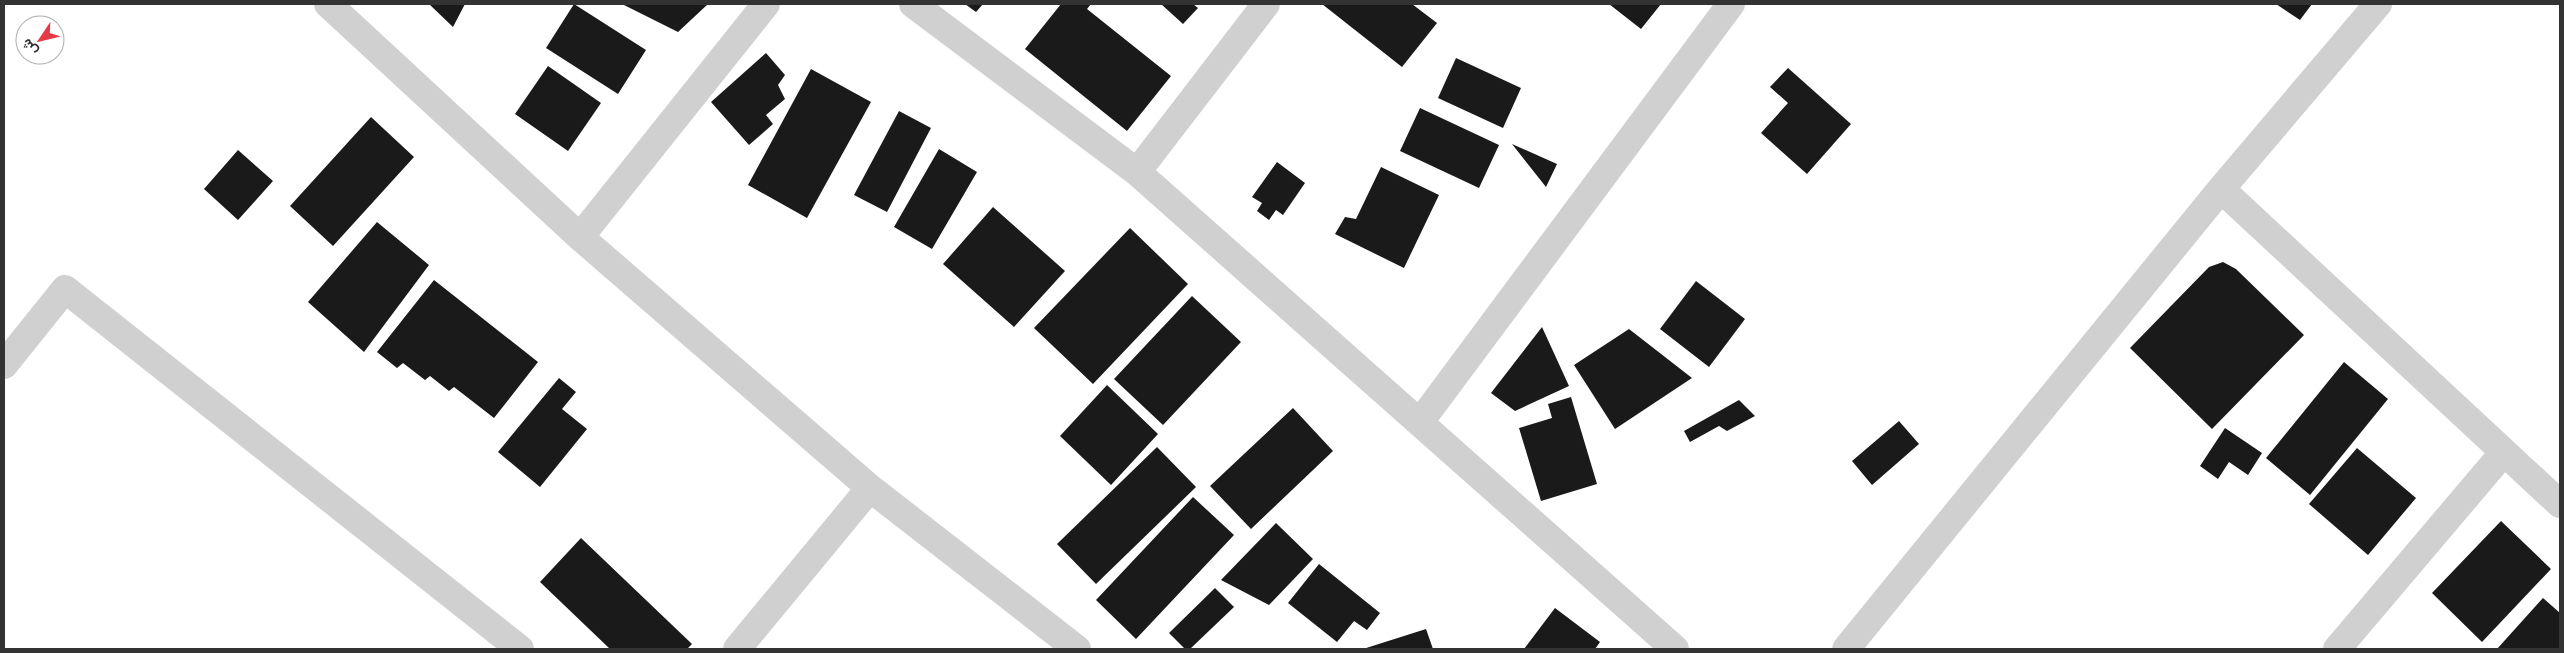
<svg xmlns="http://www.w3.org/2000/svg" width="2564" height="653" viewBox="0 0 2564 653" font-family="'Alegreya Sans',Vazirmatn,sans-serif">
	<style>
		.building { fill: #1a1a1a }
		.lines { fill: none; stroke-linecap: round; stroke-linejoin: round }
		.minor { stroke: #d0d0d0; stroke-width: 28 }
	</style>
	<rect width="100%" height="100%" fill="#fff"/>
	<path class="building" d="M429,4H465L453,27Z
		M574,4L646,50L618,94L546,48Z
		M622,4H708L678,32Z
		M965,4H983L976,12Z
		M1061,4H1091L1087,9L1171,76L1127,131L1025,49Z
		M1161,4H1193L1198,8L1183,24Z
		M1322,4H1412L1437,23L1402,67Z
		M1609,4H1661L1641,29Z
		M2276,4H2312L2300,20Z
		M766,53L785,75L778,85L785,99L766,115L773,124L749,145L711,102Z
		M1456,58L1521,88L1503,128L1438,98Z
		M548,66L601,103L568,151L515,114Z
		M1788,68L1851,124L1807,174L1761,133L1788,103L1770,87Z
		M811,69L871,102L807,218L748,185Z
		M1420,108L1499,145L1479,188L1400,151Z
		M899,111L931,128L887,212L854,195Z
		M371,117L414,157L333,246L290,206Z
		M1512,144L1557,164L1546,187Z
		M939,149L977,172L932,249L894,227Z
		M238,150L273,181L238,220L204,189Z
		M1277,162L1305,183L1283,215L1276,210L1269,220L1257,211L1262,203L1252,197Z
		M1381,167L1439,195L1404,268L1335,234L1345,217L1356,219Z
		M993,207L1065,271L1014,327L943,264Z
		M377,222L429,265L364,352L308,302Z
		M1130,228L1188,284L1093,384L1034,328Z
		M2223,262L2236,269L2304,335L2212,429L2130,348L2209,267Z
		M434,280L538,362L494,418L454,387L449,391L430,376L425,380L403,363L397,368L377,352Z
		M1696,281L1745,319L1709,367L1660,329Z
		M1192,296L1241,342L1163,425L1114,379Z
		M1542,327L1569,386L1515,411L1491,393Z
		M1629,329L1692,378L1615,429L1574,365Z
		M2344,362L2388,399L2310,495L2266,458Z
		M559,378L576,392L562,409L587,429L540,487L498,452Z
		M1107,385L1158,434L1111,485L1060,436Z
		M1571,397L1597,484L1541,501L1519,428L1552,418L1548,404Z
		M1739,400L1755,416L1727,431L1719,426L1690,442L1684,431Z
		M1293,408L1333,451L1251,529L1210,486Z
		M1899,421L1919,444L1872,485L1852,461Z
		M2225,428L2262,453L2248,475L2229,462L2218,479L2200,466Z
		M1157,447L1196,487L1096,584L1057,544Z
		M2357,448L2416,498L2368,555L2309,504Z
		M1193,497L1234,535L1136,639L1096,600Z
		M2501,521L2551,569L2482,642L2432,593Z
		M1276,523L1313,559L1269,605L1221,580Z
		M581,538L692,644L687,649H610L540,582Z
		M1319,564L1380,613L1367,630L1354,621L1337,642L1288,603Z
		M1215,588L1234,607L1190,649H1185L1169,633Z
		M2543,598L2560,613V649H2497Z
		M1555,608L1600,642L1595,649H1524Z
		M1426,629L1433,649H1363Z"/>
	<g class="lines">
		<path class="minor" d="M328,4L580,237L870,488L1077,649
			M913,4L1137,172L1675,649
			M1137,172L1266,4
			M2221,189L2560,504
			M580,237L766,4
			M4,365L65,289L520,649
			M1420,422L1731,4
			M737,649L870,488
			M1846,649L2221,189L2378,4
			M2337,649L2504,452"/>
	</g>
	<rect width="2564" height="653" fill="none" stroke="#333333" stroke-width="10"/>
	<g transform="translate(40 40) rotate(235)"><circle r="24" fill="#ffffff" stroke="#adadad"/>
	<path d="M0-4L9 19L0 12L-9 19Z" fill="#e63946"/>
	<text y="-8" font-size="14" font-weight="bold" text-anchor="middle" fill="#333333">ش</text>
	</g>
</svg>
